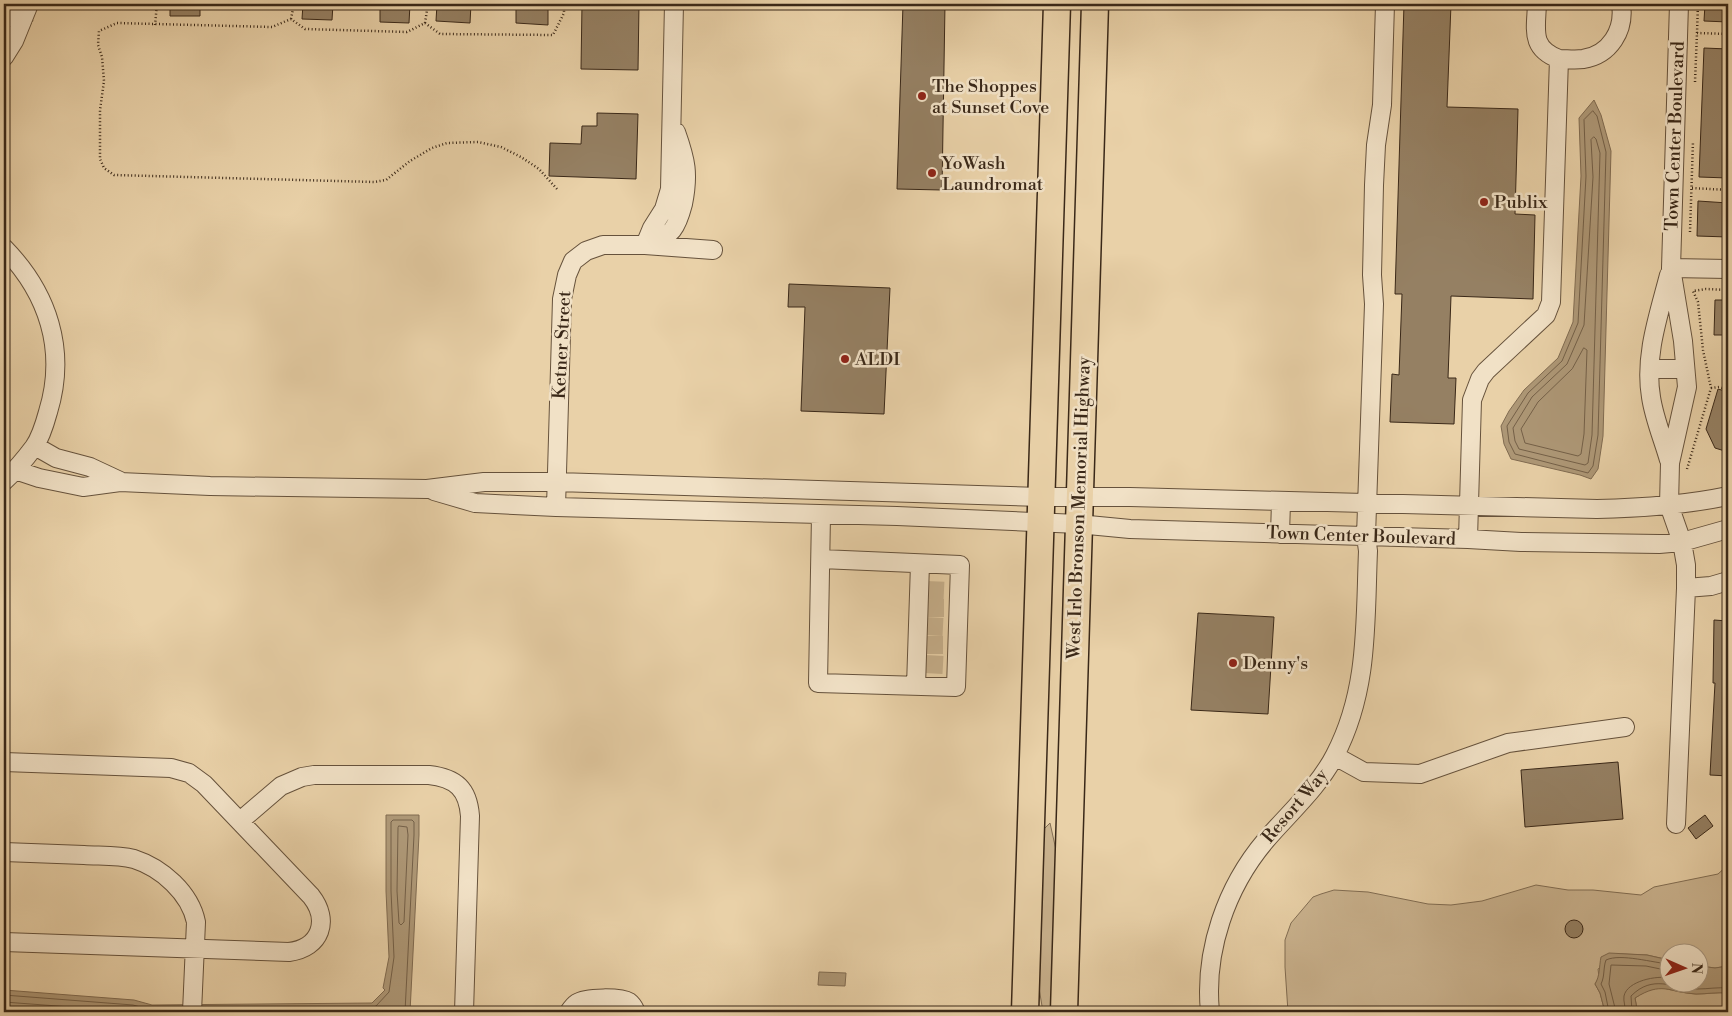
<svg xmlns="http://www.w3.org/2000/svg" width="1732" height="1016" viewBox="0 0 1732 1016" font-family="'Libre Bodoni',serif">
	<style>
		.green { fill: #cbb490; stroke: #826e54 }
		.water { fill: #ae9877; stroke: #806b51 }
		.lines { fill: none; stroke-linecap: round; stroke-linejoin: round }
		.shore { stroke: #746048; stroke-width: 1 }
		.building { fill: #958063; stroke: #3a2818 }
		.minor-tunnel { stroke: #c6af8b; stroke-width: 18; stroke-dasharray: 18 9; stroke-linecap: butt }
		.minor-casing { stroke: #66523c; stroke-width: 20 }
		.highway-casing { stroke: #3a2818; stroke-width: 29 }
		.path { stroke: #3a2818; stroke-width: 2.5; stroke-dasharray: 1 2.5; stroke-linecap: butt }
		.minor { stroke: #f1e1c6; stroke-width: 18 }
		.highway { stroke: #e9d1a8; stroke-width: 26 }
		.poi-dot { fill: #8f2418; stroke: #f1e1c6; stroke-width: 2 }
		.labels { text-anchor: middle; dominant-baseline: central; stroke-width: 5; stroke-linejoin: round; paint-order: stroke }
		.poi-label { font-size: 18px; fill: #3a2818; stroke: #f1e1c6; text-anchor: start }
		.street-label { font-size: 18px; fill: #3a2818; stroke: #f1e1c6 }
	</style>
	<rect width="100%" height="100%" fill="#e9d1a8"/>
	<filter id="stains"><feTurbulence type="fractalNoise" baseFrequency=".004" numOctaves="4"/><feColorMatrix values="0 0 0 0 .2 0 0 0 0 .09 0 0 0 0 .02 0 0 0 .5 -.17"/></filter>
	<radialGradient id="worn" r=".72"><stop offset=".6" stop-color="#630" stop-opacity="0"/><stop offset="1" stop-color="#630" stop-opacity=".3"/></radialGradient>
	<path class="green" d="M1050,823L1056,850L1051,1012H1043L1039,988L1044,829Z
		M1728,865V966L1715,968L1700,966V954H1670L1669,960L1647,955L1621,954L1598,969L1599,977L1595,984L1600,993L1605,1012H1288L1285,967V940L1291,923L1313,897L1321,894L1334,890L1368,892L1428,904L1451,905L1482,901L1536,885L1568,890H1593L1641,895L1654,887L1718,874Z
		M1661,987C1673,991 1684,993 1696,994C1707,994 1717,992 1728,993V1012H1635L1637,1009L1635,998L1646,991Z"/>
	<path class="water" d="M1594,100L1601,115L1611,151L1603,436L1598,469L1591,479L1580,475L1511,459L1504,444L1501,426L1509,411L1524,390L1558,358L1573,322L1581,176L1579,118Z
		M386,815H419V835L410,1012H4V990L134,1000L152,1005L372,1003L385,990L383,988L389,957L386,891Z
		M1609,953L1647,955L1669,960L1670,984H1700V966L1715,968L1728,966V993C1717,992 1707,994 1696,994C1668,992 1662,981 1635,998L1637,1009L1635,1012H1605L1600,993L1595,984C1600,976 1599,967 1601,957Z
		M819,972L846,973L845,986L818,985Z"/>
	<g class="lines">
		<path class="shore" d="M1593,111L1597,116L1606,152L1598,435L1593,466L1588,473L1515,454L1509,442L1507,426L1528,393L1562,361L1578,323L1586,176L1584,120Z
			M1594,137L1596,139L1600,153L1592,435L1588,463L1585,465L1519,449L1515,441L1513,428L1532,397L1567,364L1584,325L1593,177L1591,140Z
			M1584,348L1587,350L1584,434L1581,454L1578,456L1525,443L1521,429L1538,402L1572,369Z
			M399,826L407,827L408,835L404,922L401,925L399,923L397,891L398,828Z
			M4,995L133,1005L151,1010H182
			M4,1002L137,1012
			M202,1010L372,1008L376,1006L389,992L394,957L391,891V822L393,820H412L414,822V835L405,1012
			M1609,1012L1605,992L1601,984C1605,976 1603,968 1606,960C1621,953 1653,963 1670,964
			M1616,1012L1609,984L1611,965L1646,966L1670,971
			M1625,1012C1626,1007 1623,1001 1624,996C1627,981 1657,975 1670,978
			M1632,1012L1631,996C1653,974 1672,988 1697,989C1708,989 1718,987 1728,988"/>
	</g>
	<path class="building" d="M170,4H200V16H170Z
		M303,4H333L332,20L302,19Z
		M380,4H410L409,23L380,22Z
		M437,4H471L470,23L436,21Z
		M516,4H548V25L516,23Z
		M582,4H639L638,70L581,69Z
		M903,4H945L942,190L897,189Z
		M1404,4H1451L1447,107L1518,109L1515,214L1535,215L1533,299L1451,296L1448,378H1456L1454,424L1390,422L1392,374L1399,375L1402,294H1395Z
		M1705,4H1728V22L1704,21Z
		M1704,48L1728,49V178L1699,177Z
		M597,113L638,114L636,179L549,176L550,143L581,144L582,126H597Z
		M1698,201L1728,203V237L1697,236Z
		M789,284L890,288L884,414L801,411L805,307H788Z
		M1715,300H1728V335H1714Z
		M1718,389L1728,392V452L1715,448L1706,429Z
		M1198,613L1274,617L1268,714L1191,710Z
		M1714,620L1728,621V776L1710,775L1715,683H1713Z
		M1618,762L1623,819L1525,827L1521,770Z
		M1705,815L1713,826L1696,839L1688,828Z
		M1565 929a9 9 0 1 1 18 0a9 9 0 1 1-18 0Z"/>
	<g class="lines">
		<path class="minor-tunnel" d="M926,590L947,591
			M926,608H946
			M925,626L944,627
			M926,645H943
			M925,664L943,665"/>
		<defs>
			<path id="minor" d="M1537,4C1536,30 1530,48 1559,59
				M4,17H24
				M4,57L14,41L29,4
				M648,244C672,237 677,227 683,204C689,174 686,160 676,132
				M645,245L652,228L664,209L670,189L674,4
				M4,248C48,293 67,350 48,412C45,423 41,437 34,447C25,459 15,471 4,481
				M1671,268L1728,269
				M1669,275C1659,314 1644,356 1651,397C1654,418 1663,439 1669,460
				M1650,369H1685
				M35,446L56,458L90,467L120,481
				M15,470L39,478L83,487L120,482L210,486L427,489L484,482H557L1041,497H1130L1597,509C1641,508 1685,505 1728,496
				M434,491L475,503L556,507L897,516L1078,524L1130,529L1468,539L1521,542L1659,544L1682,542L1728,529
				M556,507L562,299L567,275L573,261L586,251L603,245H645L713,250
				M1280,534L1281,502
				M1468,539L1472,400L1480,379L1486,371L1546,315L1551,302L1559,59C1567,59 1575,60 1583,59C1610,55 1625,30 1621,4
				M821,559L960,565L956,687L818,683L821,515
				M1686,588L1711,586L1728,581
				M916,686L920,564
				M1335,756L1364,772L1420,774L1508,743L1625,727
				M4,762L171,768L189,773L204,784L311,896C330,920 321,948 289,952L4,942
				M240,821L281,786L302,777L314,775H429C456,778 468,789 470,816L464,1012
				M1676,824L1686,588V565L1682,542L1669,505L1670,463L1687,387L1683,341L1671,268L1679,4
				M4,852C31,853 57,854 84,855C101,856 118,855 134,859C162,868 190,893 196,922L192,1012
				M569,1012C571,1009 574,1005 577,1003C586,997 621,997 629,1002C633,1005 634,1008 636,1012
				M1210,1012C1204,951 1226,887 1266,840C1290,812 1318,788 1335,755C1369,690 1365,622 1368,551L1366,536L1374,304L1372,275L1374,185L1376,145L1382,105L1385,4"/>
			<path id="highway" d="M1025,1012L1057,4
				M1064,1012L1095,4"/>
		</defs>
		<use href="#minor" class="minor-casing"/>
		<use href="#highway" class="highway-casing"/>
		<path class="path" d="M291,19L294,4
			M425,23L428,4
			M155,25L157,4
			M1697,33L1698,4
			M1695,82L1697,33L1728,34
			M1692,188L1728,190
			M557,189L539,169L521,157L501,147L478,142L447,143L432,148L410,161L386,180L374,182L114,175L104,168L100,159V110L104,81L102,57L98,45L99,31L117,23L272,27L291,19L305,29L407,32L425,23L440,34L553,35L564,13V4
			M1690,232L1693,141
			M1711,388L1719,387L1728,390
			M1687,469L1711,388L1703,350L1698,302L1693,291L1706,289L1728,290"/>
		<use href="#minor" class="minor"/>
		<use href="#highway" class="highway"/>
	</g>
	<g class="poi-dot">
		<circle cx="922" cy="96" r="5"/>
		<circle cx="932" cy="173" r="5"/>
		<circle cx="1484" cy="202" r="5"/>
		<circle cx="845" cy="359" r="5"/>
		<circle cx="1233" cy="663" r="5"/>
	</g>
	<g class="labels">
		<g class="poi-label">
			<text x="932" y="86">The Shoppes<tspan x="932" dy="21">at Sunset Cove</tspan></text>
			<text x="942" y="163">YoWash<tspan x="942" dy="21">Laundromat</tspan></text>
			<text x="1494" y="202">Publix</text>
			<text x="855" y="359">ALDI</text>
			<text x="1243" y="663">Denny's</text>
		</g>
		<g class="street-label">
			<text transform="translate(1675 136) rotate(-88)">Town Center Boulevard</text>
			<text transform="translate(562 345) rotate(-87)">Ketner Street</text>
			<text transform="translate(1079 508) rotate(-88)">West Irlo Bronson Memorial Highway</text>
			<text transform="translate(1361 536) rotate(2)">Town Center Boulevard</text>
			<text transform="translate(1295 806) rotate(-50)">Resort Way</text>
		</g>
	</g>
	<rect width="1732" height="1016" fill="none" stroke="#e9d1a8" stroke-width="20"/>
	<rect x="5" y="5" width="1722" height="1006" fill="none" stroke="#3a2818" stroke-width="2.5"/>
	<rect x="10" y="10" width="1712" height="996" fill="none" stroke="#3a2818"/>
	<g transform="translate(1684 968) rotate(92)"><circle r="24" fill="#f1e1c6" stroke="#a89780"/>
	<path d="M0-4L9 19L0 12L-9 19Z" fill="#8f2418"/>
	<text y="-8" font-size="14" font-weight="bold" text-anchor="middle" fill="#3a2818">N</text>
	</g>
	<rect width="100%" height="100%" filter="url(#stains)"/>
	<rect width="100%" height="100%" fill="url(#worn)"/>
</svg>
